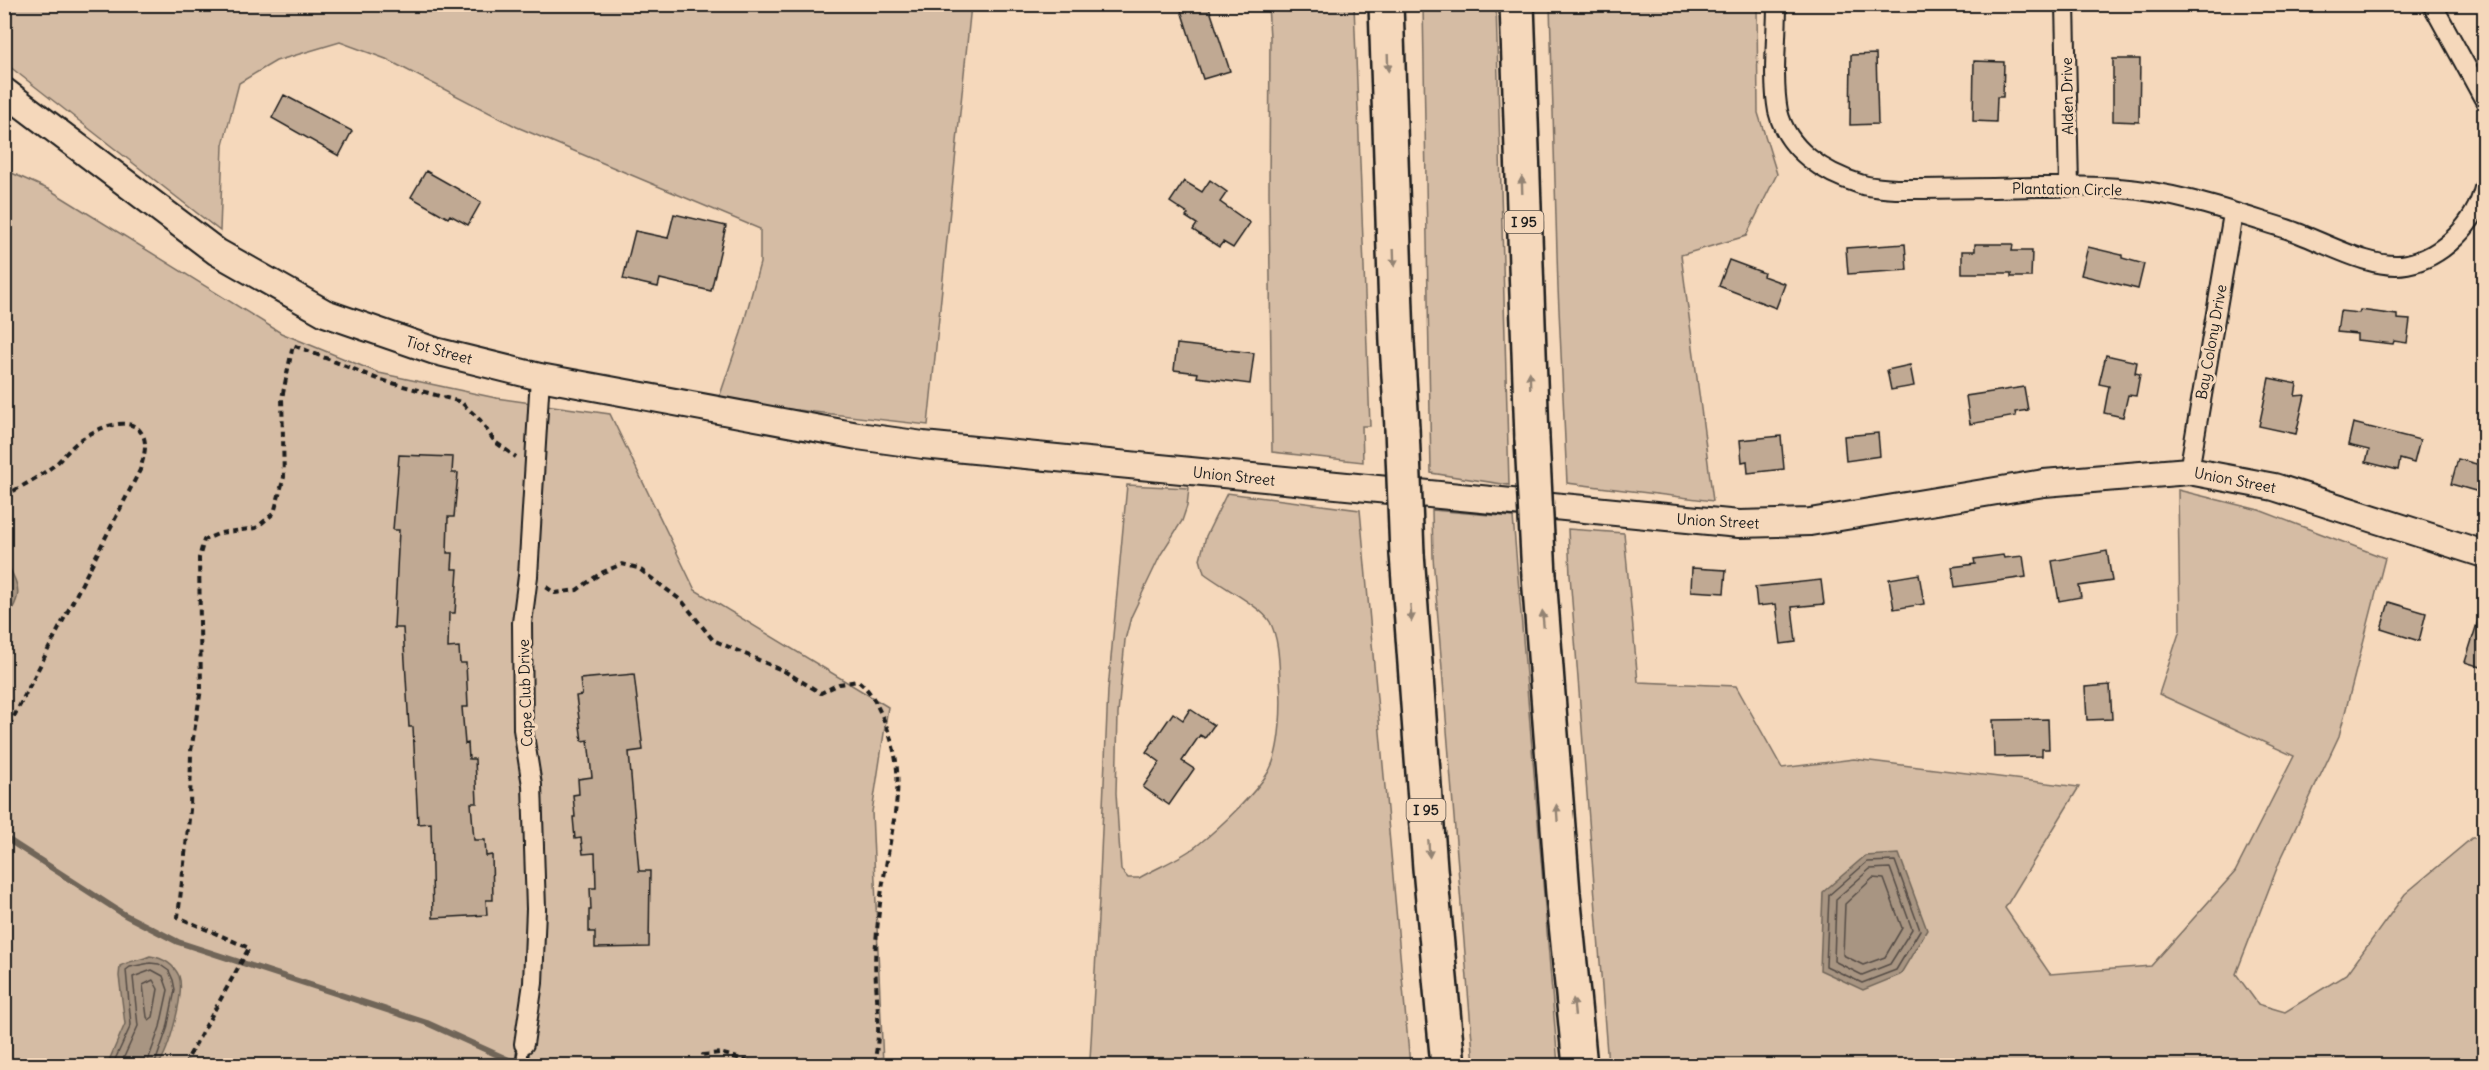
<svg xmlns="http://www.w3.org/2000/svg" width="2489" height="1070" viewBox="0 0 2489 1070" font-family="Delius,sans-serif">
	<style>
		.green { fill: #d5bca4; stroke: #786c60; stroke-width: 1.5 }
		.water { fill: #a89582; stroke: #706559; stroke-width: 1.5 }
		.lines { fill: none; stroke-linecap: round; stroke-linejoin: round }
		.shore { stroke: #544c45; stroke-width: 1.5 }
		.stream { stroke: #706559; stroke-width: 6 }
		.building { fill: #c0a993; stroke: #1c1c1c; stroke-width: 1.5 }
		.lane-casing { stroke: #1c1c1c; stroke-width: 14 }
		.street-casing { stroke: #1c1c1c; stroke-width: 22 }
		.secondary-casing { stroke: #1c1c1c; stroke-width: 30 }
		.highway-casing { stroke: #1c1c1c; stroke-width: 38 }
		.path { stroke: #1c1c1c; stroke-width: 4; stroke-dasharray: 6 4.5; stroke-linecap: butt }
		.lane { stroke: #f5d8bb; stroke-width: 9 }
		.street { stroke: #f5d8bb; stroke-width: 18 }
		.secondary { stroke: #f5d8bb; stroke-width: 26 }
		.highway { stroke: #f5d8bb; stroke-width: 33 }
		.highway-bridge-casing { stroke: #1c1c1c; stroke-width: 38; stroke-linecap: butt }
		.highway-bridge { stroke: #f5d8bb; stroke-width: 33 }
		.oneway { fill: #938373 }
		.labels { text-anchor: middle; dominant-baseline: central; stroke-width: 6; stroke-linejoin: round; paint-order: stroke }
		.shield { fill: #f5d8bb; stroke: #5d544c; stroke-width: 1.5 }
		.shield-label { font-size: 14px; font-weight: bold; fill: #1c1c1c }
		.street-label { font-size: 15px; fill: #1c1c1c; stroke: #f5d8bb }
	</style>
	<rect width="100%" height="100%" fill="#f5d8bb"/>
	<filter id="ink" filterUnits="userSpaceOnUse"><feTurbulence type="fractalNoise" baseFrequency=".0167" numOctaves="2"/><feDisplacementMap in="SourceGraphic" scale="12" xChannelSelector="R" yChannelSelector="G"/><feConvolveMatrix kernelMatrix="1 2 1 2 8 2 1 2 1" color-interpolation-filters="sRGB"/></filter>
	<g filter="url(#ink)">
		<path class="green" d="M4,5H971L928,425L718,401L741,333L760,263V229L517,127L386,59L340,42L276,61L239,83L223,145L220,231L5,63Z
			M1268,5H1354L1370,426H1362L1363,462L1272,452L1269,191L1270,37Z
			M1423,5H1496L1509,485L1431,473Z
			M1550,5H1757L1758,113L1777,174L1746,236L1681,255L1713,501L1567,483L1558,288Z
			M5,170L50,190L281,333L379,373L496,398L610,414L695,590L888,707L872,812L883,1065H5Z
			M1127,485L1189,488L1187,506L1182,521L1161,554L1131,617L1125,640L1118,714L1116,793L1121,870L1128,878H1139C1158,867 1182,858 1199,844C1219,828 1256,793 1269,771C1281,749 1282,705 1280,680C1279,662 1279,639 1270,622C1262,607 1219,585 1204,573L1200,559L1206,536L1227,493L1360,510L1410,1065L1103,1066L1090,1060L1099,900L1108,690Z
			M2178,490L2259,510L2385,558L2339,736L2279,863L2236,974L2258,1004L2285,1012L2347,974L2405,894L2472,838L2484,837V1065H1608L1570,575L1568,529L1624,533L1638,682L1736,686L1782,768L1854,759L2079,787L2005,908L2050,974L2151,966L2235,872L2294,756L2159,694L2180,630Z
			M1432,510L1513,517L1558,1065H1474L1433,557Z"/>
		<path class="water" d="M5,559C19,588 25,592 5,621Z
			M1899,854L1927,930L1900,975L1863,990L1820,970L1823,892L1865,856Z
			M150,956C163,958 173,963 179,976C185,993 169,1051 158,1065H107L125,1024L119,976L120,966C130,960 140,961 150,956Z"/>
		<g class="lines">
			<path class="shore" d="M1895,861L1920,930L1896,970L1862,983L1826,966L1829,895L1867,862Z
				M1890,868L1912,929L1890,964L1862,975L1834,961L1836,899L1870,869Z
				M1873,878L1884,879L1902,928L1885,957L1863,965L1843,955L1845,904Z
				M153,980L158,989L153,1017L149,1020L147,1017L143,985Z
				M112,1066L131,1025L126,970L130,967L150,963L159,964L169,971L173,980L175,990L167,1029L154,1066
				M120,1066L138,1026L133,977L152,970L163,976L168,990L160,1027L146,1066"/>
			<path class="stream" d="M4,837L125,915L178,942L427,1023L511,1061L538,1066"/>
		</g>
		<path class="building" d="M1179,4H1208L1230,71L1203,79Z
			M1876,54L1878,124L1850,125L1851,55Z
			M2113,59H2140L2139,122L2113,121Z
			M1974,61L2004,62L2003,97H1997L1996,122L1973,121Z
			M284,95L352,131L339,156L272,118Z
			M426,171L481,202L468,225L450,215L448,218L411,197Z
			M1210,180L1227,192L1220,202L1250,223L1233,248L1223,242L1219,247L1193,230L1197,224L1186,217L1188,214L1170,202L1184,181L1202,192Z
			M674,214L726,226L711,291L660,279L658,287L623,279L635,231L668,238Z
			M1905,244L1907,270L1848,274L1846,248Z
			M1975,244H2013L2012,251H2032L2031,277H2011V273H1962V251H1975Z
			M2088,247L2122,255V258L2144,264L2138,289L2081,275Z
			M1729,260L1764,273L1763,276L1785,284L1776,308L1719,286Z
			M2360,310L2397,315V319L2410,320L2407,343L2394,341L2393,344L2357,340V334L2337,332L2340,311L2359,313Z
			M1177,344L1254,353L1250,384L1197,377L1198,373L1174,370Z
			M2106,355L2137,362L2135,373L2140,374L2136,396L2128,395L2123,417L2104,413L2109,386L2099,384Z
			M1910,365L1914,386L1891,390L1887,370Z
			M2269,378L2297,384L2295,396L2305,395L2296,434L2259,426Z
			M2024,387L2028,410L2015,412L2016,416L1970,424L1966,396Z
			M2353,423L2420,440L2414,463L2400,459L2398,470L2366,462L2369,450L2348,445Z
			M1878,433L1880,456L1846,461L1844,436Z
			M1781,436L1784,469L1748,473L1747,461L1742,462L1740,440Z
			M399,455L453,457L452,473H458L454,517H448L447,553H453L452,569H458L455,613H449L448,648L459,647L460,663H466L468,707H462L465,744L468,743L469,759H475L477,803H471L474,840H485L486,856L492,855L493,900H486L487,915L433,918L431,823L418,824L413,727H409L403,628H394L399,530H393Z
			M2458,459L2484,466L2479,492L2451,484Z
			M2107,551L2112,581L2079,586L2081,597L2059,601L2052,561Z
			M2003,555L2004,558L2023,556L2026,577L1955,587L1952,567L1975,564L1974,559Z
			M1692,568L1726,570L1724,593L1691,591Z
			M1919,574L1924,604L1894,609L1889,579Z
			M1821,580L1824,604L1792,607L1796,642L1781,644L1776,604L1757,606L1755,587Z
			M2389,602L2426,613L2419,641L2381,629Z
			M2481,611L2484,612V668L2465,662Z
			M634,674L643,750L629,752L639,871H650L649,947L595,948V932H589V910H591L590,888H596L595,853L583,854L581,838L575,839L573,817H575L573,795L579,794L578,779L592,777L588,740L582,741L576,696L582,695L580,679Z
			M2110,685L2112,719L2087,720L2085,687Z
			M1190,709L1214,725L1205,738L1200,735L1182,761L1194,769L1169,805L1143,787L1160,762L1146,752L1173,713L1183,720Z
			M2048,719L2049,749H2042V756L1994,757L1993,720Z"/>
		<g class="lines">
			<defs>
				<path id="lane" d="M521,1066L524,1044"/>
				<path id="street" d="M1777,4C1777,37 1772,79 1778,111C1787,150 1824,173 1860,184C1871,188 1885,188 1896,189C1943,189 1990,188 2037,187C2064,187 2092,185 2119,188C2176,192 2232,212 2287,229C2321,240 2371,271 2407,264C2443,257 2476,223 2484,188
					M2065,4L2069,187
					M2432,4L2484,99
					M2189,471L2233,214
					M524,1044L533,983L536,909L532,785L523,729L522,623L528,576L540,377"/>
				<path id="secondary" d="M4,91L217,252L325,313L435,351L540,377L858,436L923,445L1739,524L1810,522L2044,483L2189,471L2274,487L2484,554"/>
				<path id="highway" d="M1386,4L1397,342L1402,428
					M1517,4L1532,439
					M1407,554L1430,868L1448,1066
					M1539,576L1563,893L1580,1066"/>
			</defs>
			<use href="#lane" class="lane-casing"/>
			<use href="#street" class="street-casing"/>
			<use href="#secondary" class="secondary-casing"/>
			<use href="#highway" class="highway-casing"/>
			<path class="path" d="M4,496C21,487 37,478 52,467C62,460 69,448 79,441C93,430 134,410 144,438C147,448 143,459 140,470L4,736
				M546,587L555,593L577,590L601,573L622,564L638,568L682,601L713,640L784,671L821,693L839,684L858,681C871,691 876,703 883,718C908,775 895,808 886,866C881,891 878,917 876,943C872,984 885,1025 873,1066
				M186,1066L188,1058L249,948L178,917L190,810L191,751L201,689L199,558L204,540L220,533L256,528L274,513L284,477L282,398L293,345L378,379L461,402L480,420L495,442L516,457
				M702,1066L703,1055L720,1053L766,1066"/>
			<use href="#lane" class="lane"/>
			<use href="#street" class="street"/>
			<use href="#secondary" class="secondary"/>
			<use href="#highway" class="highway"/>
			<defs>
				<path id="highway-bridge" d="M1402,428L1407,554
					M1532,439L1539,576"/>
			</defs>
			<use href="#highway-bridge" class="highway-bridge-casing"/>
			<use href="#highway-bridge" class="highway-bridge"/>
		</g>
		<defs><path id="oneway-solid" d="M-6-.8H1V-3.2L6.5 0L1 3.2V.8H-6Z" transform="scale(1.5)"/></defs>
		<g class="oneway">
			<use href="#oneway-solid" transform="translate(1388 63) rotate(88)"/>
			<use href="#oneway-solid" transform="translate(1522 185) rotate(-92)"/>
			<use href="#oneway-solid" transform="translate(1394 258) rotate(88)"/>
			<use href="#oneway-solid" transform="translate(1530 380) rotate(-92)"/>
			<use href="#oneway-solid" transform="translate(1411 613) rotate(86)"/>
			<use href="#oneway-solid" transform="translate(1543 619) rotate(-95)"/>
			<use href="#oneway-solid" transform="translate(1557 813) rotate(-94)"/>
			<use href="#oneway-solid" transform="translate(1429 849) rotate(86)"/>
			<use href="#oneway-solid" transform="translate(1574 1007) rotate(-96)"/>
		</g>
	</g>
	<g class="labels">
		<g class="shield">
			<rect x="1504.5" y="211" width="39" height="22" rx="4.5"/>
			<rect x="1406.5" y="799" width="39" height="22" rx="4.5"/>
		</g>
		<g class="shield-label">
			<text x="1524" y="222">I 95</text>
			<text x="1426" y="810">I 95</text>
		</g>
		<g class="street-label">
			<text transform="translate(2067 96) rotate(-91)">Alden Drive</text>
			<text transform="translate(2067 189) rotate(1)">Plantation Circle</text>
			<text transform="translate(2211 342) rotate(-80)">Bay Colony Drive</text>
			<text transform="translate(439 350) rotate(16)">Tiot Street</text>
			<text transform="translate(1234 476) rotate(6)">Union Street</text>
			<text transform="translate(2235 480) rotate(11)">Union Street</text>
			<text transform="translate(1718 521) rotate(3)">Union Street</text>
			<text transform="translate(525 693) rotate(-92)">Cape Club Drive</text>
		</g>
	</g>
	<rect width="2489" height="1070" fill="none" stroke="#f5d8bb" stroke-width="24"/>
	<rect x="12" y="12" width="2465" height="1046" fill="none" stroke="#1c1c1c" stroke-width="2" filter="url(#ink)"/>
</svg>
